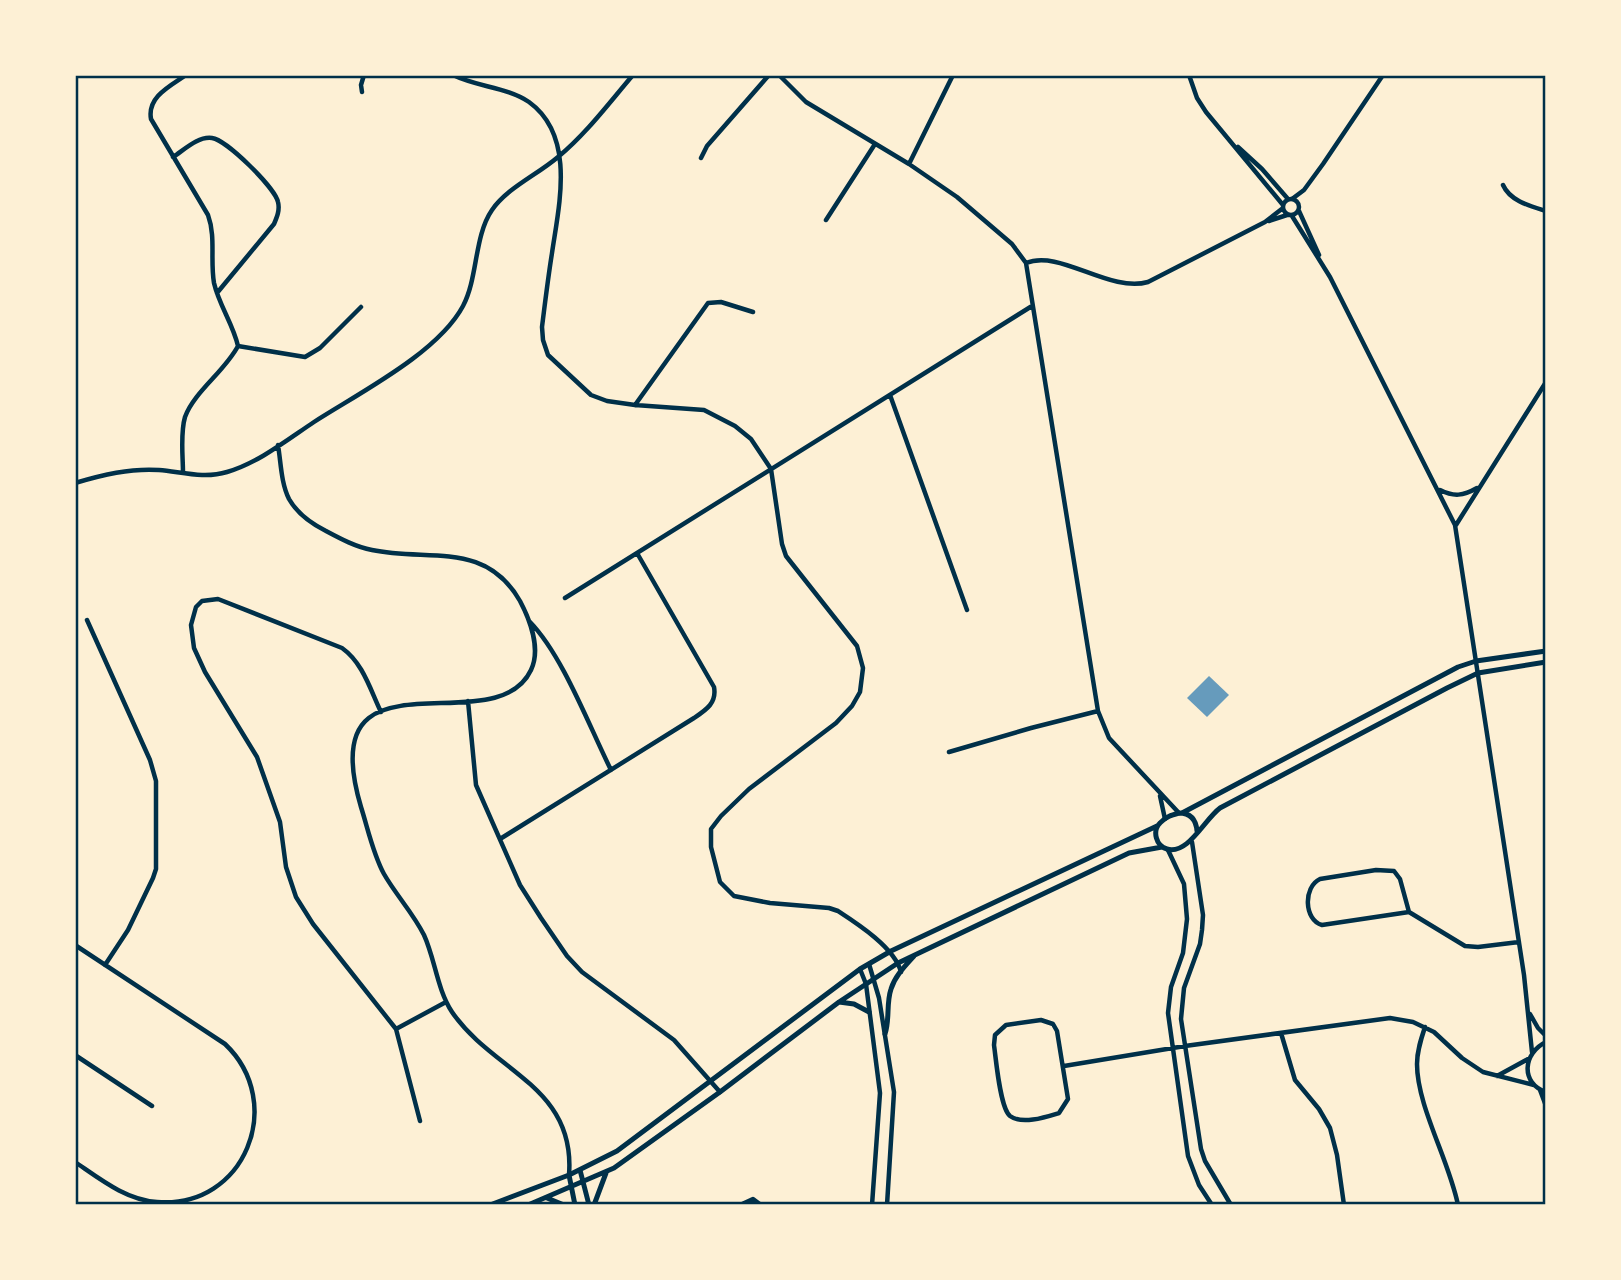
<svg xmlns="http://www.w3.org/2000/svg" width="1621" height="1280" viewBox="0 0 1621 1280" font-family="'Alegreya Sans',sans-serif">
	<style>
		.water { fill: #669bbc }
		.lines { fill: none; stroke-linecap: round; stroke-linejoin: round }
		.minor { stroke: #003049; stroke-width: 4.5 }
		.tertiary { stroke: #003049; stroke-width: 5 }
		.neatline { fill: none; stroke: #003049; stroke-width: 2.5 }
	</style>
	<rect width="100%" height="100%" fill="#fdf0d5"/>
	<path class="water" d="M1209,676L1229,695L1207,717L1187,698Z"/>
	<g class="lines">
		<path class="minor" d="M453,75C477,87 507,87 529,102C576,136 559,205 552,253C548,278 545,303 542,327L543,340L548,355L591,395L607,401L635,405L704,410L735,426L751,439L771,469L782,544L786,556L857,646L863,668L860,692L852,706L836,723L749,789L721,816L711,829V847L720,882L734,896L770,903L829,908L838,911C858,924 895,948 901,972
			M779,75L806,102L909,164L957,197L1012,244L1026,263L1098,711L1109,738L1179,813
			M1189,75L1197,98L1206,112L1283,205
			M362,92L361,85L364,75
			M1238,147L1262,169L1288,199
			M173,157C184,150 198,136 212,138C227,140 275,188 278,202C280,210 277,217 274,224L217,293
			M701,158L707,146L769,75
			M909,164L953,75
			M1503,185C1510,201 1530,206 1546,211
			M1283 207a8 8 0 1 1 16 0a8 8 0 1 1-16 0Z
			M1292,199L1304,190L1323,164L1383,75
			M1299,211L1319,255
			M1292,216L1330,277L1455,525L1524,975L1532,1052
			M826,220L875,144
			M1269,221L1287,215
			M1026,263C1060,249 1109,293 1148,282L1265,222L1283,208
			M238,346L305,357L320,348L361,307
			M890,395L967,610
			M635,405L708,303L721,302L753,312
			M278,445C281,463 281,483 289,499C297,513 312,524 326,531C341,539 356,547 372,550C429,562 485,540 520,601C530,620 541,649 531,670C495,747 311,639 361,807C368,829 373,854 384,874C396,895 413,913 424,935C435,959 437,989 452,1012C493,1072 576,1086 569,1175
			M183,473C183,456 180,434 185,417C194,392 225,371 238,346C233,324 219,305 214,283C210,260 216,237 208,215L151,119C147,97 170,86 186,75
			M75,483C102,475 130,468 159,470C182,472 204,479 227,472C258,463 287,440 314,422C359,393 438,353 463,306C478,278 474,236 492,210C507,188 537,175 558,157C586,134 609,103 633,75
			M1440,490C1454,497 1463,496 1477,488
			M1456,525L1546,382
			M565,598L1032,306
			M87,620L150,760L156,781V869L153,878L128,930L105,965
			M530,622C563,656 589,726 611,770
			M468,701L476,785L520,885L541,918L567,956L582,972L674,1040L720,1092
			M381,712C370,689 363,663 342,648L218,599L202,601L196,607L191,625L194,648L205,672L257,757L280,822L286,867L296,897L313,924L396,1029L420,1121
			M949,752L1031,728L1098,711
			M1160,796L1165,819
			M500,839L694,718C706,710 717,703 714,687L637,553
			M1192,842L1203,915L1202,930L1200,944L1184,988L1181,1019L1201,1149L1205,1161L1231,1205
			M1168,850L1184,884L1187,919L1183,953L1171,987L1168,1013L1188,1156L1199,1185L1212,1205
			M1409,912L1322,925C1304,920 1303,887 1320,879L1376,870L1394,871L1400,879L1409,912L1465,946L1478,947L1519,942
			M75,945L225,1044C287,1103 245,1209 157,1202C126,1200 100,1179 75,1162
			M869,964L879,998L894,1092L887,1205
			M860,969L866,984L880,1093L872,1205
			M1530,1014L1538,1028L1546,1036
			M1041,1020L1053,1024L1057,1031L1068,1099L1059,1113C1046,1117 1022,1125 1010,1116C1000,1108 996,1059 994,1045L995,1035L1006,1025Z
			M1425,1027C1421,1039 1417,1051 1417,1064C1417,1106 1449,1160 1458,1205
			M396,1029L446,1002
			M1281,1033L1295,1080L1319,1109L1330,1128L1337,1155L1344,1205
			M1546,1042C1523,1053 1520,1083 1546,1092
			M75,1055L152,1106
			M1064,1066L1185,1046L1390,1018L1413,1022L1434,1032L1462,1058L1483,1072L1534,1085
			M1497,1076L1528,1059
			M1540,1090L1546,1106
			M740,1205L753,1199L761,1205"/>
		<path class="tertiary" d="M1182,813L1458,667L1476,661L1546,651
			M1197,831C1196,819 1190,813 1179,813C1172,815 1165,817 1160,823C1152,831 1156,846 1167,849C1188,855 1204,820 1220,808L1447,688L1478,673L1546,662
			M839,1002L854,1004L869,1012
			M885,1034C890,1019 886,1004 891,989C895,976 905,966 914,956
			M580,1170L589,1205
			M569,1175L575,1205
			M547,1198L564,1205
			M490,1205L569,1175L617,1151L860,969L891,951L1157,826
			M528,1205L614,1168L720,1092L839,1002L898,963L1129,853L1162,847
			M594,1205L606,1173"/>
	</g>
	<rect width="1621" height="1280" fill="none" stroke="#fdf0d5" stroke-width="154"/>
	<rect x="77" y="77" width="1467" height="1126" class="neatline"/>
</svg>
